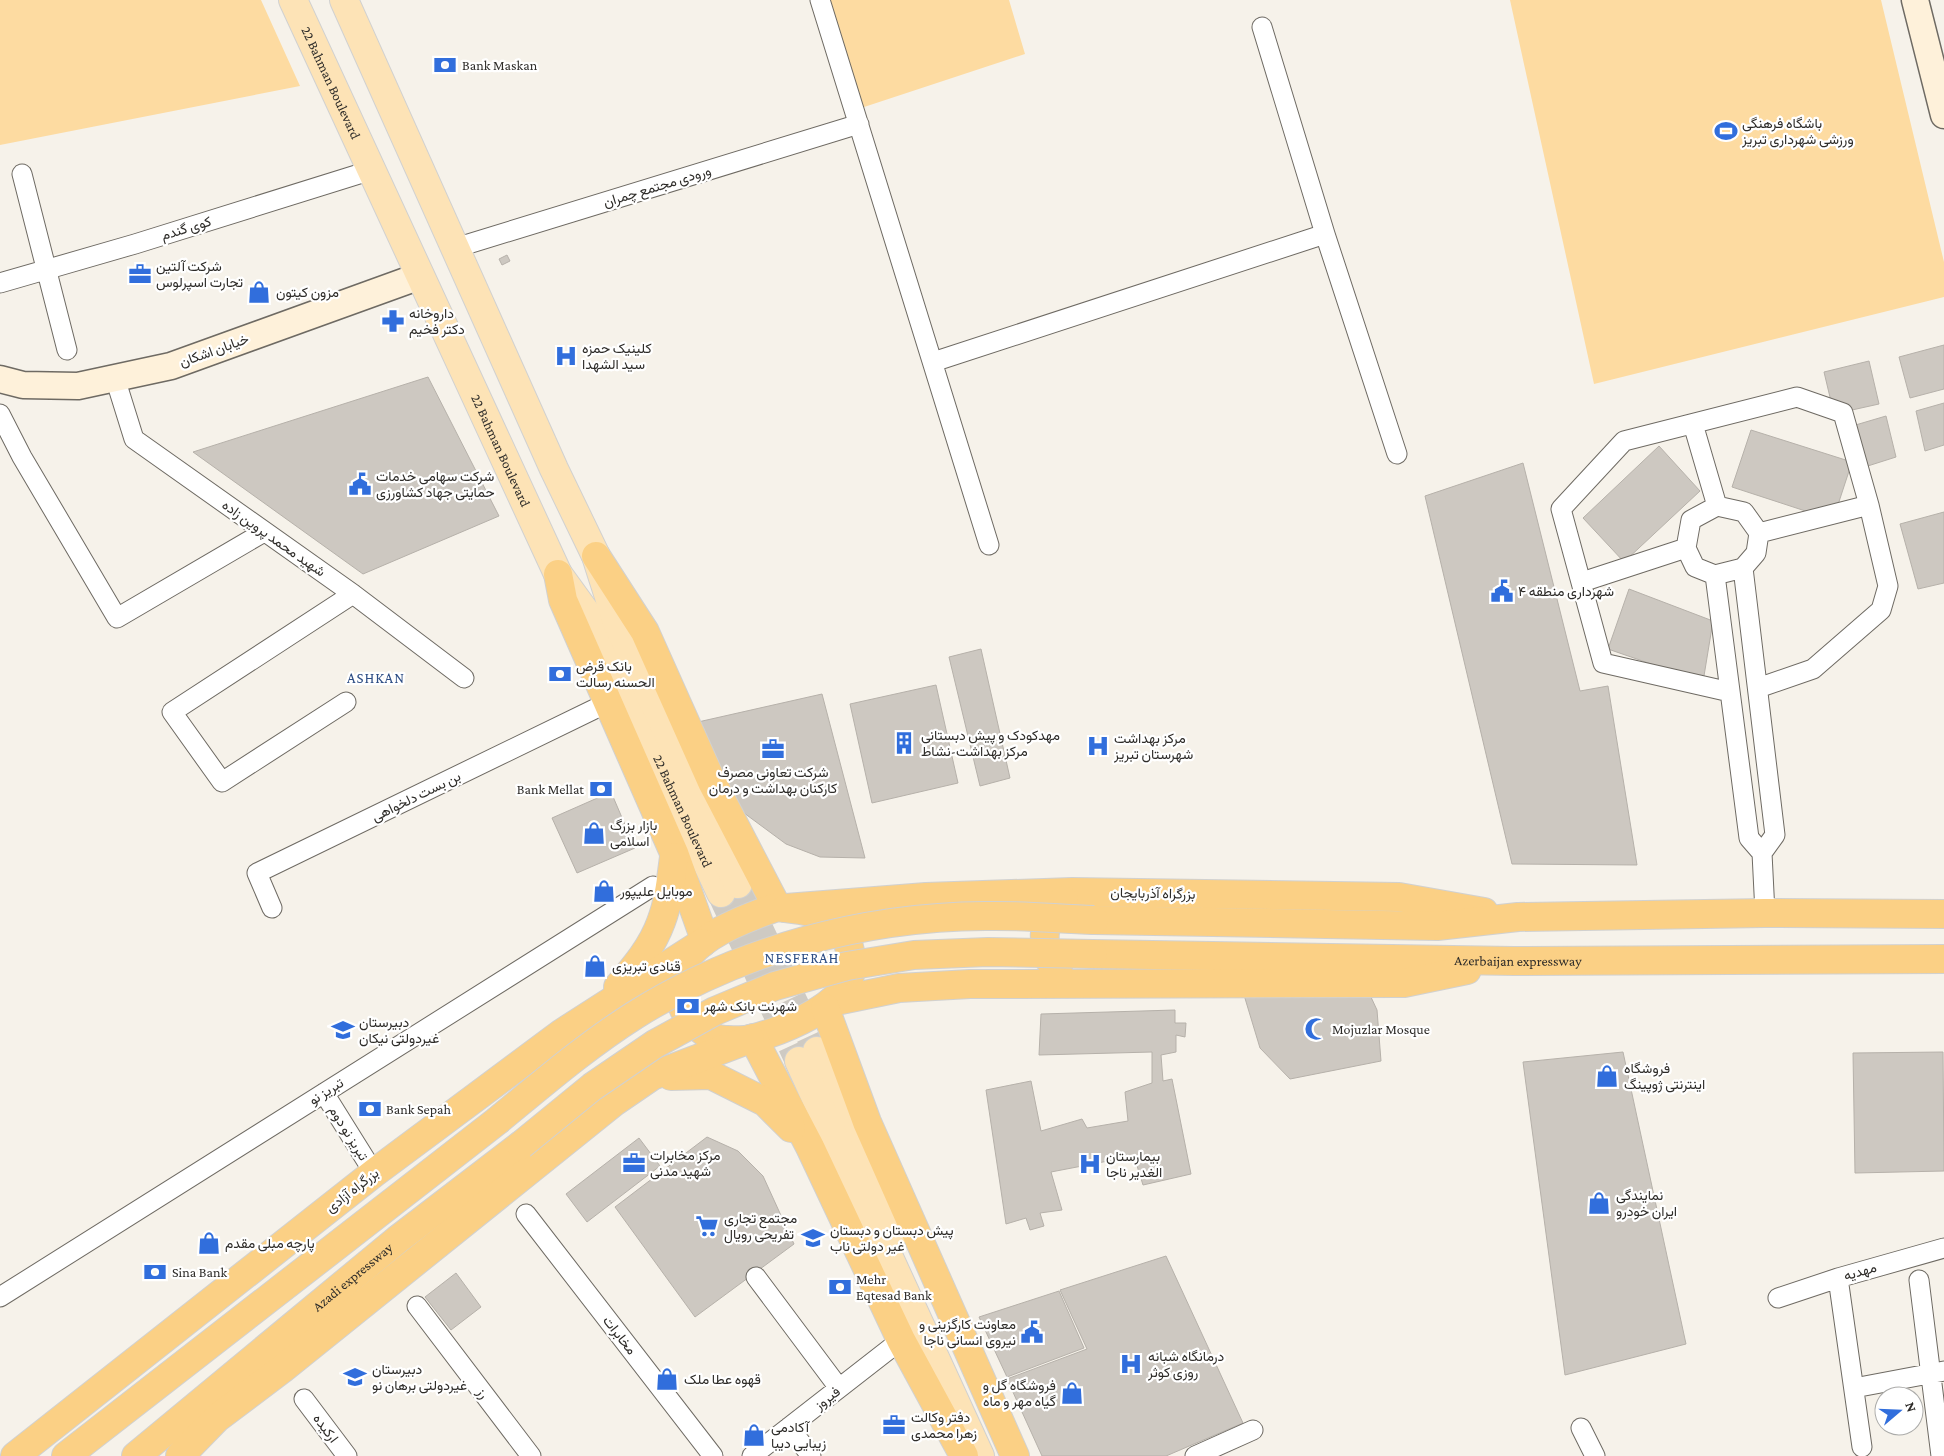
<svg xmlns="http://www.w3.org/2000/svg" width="1944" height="1456" viewBox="0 0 1944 1456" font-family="'Crimson Pro',Vazirmatn,serif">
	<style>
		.green { fill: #fddba1 }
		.building { fill: #cdc8c1; stroke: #b6b1aa }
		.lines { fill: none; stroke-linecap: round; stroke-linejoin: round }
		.primary-tunnel { stroke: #cecac3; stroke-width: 28; stroke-dasharray: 28 14; stroke-linecap: butt }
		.street-casing { stroke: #6e6a63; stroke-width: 21 }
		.secondary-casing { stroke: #6e6a63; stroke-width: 29 }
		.primary-casing { stroke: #d1d1d0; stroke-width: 30 }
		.highway-casing { stroke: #d1d1d0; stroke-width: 30 }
		.street { stroke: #fff; stroke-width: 19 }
		.secondary { stroke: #fef1da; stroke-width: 26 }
		.primary { stroke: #fde3b6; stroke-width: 28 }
		.highway { stroke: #fbd085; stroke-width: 28 }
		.highway-bridge-casing { stroke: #d1d1d0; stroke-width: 30; stroke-linecap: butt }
		.highway-bridge { stroke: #fbd085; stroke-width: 28 }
		.labels { text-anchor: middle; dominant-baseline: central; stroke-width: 4.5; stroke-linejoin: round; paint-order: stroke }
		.poi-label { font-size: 14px; fill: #2e2c29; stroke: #fff; text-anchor: start }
		.street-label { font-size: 14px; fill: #2e2c29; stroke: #fff }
		.neighbourhood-label { font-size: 15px; letter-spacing: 1px; fill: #2e4e85; stroke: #fff }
	</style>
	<rect width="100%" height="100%" fill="#f6f2ea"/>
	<path class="green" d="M0,0H261L300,86L0,145Z
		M820,0H1009L1025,54L855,110Z
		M1510,0H1881L1944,262V297L1594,384Z"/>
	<path class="building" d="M507,255L510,261L502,265L499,259Z
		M1944,345V389L1910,398L1899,357Z
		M1869,361L1879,404L1834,414L1824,372Z
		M428,377L499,516L363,574L193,452Z
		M1944,403V445L1925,451L1916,411Z
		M1886,416L1896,457L1852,471L1842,429Z
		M1751,430L1852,462L1833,520L1732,487Z
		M1659,446L1700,491L1624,562L1583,518Z
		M1523,463L1580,691L1608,686L1637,865L1512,864L1425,496Z
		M1944,512V583L1918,589L1900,524Z
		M1629,589L1713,621L1703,682L1608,649Z
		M981,649L1010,778L980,786L949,657Z
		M936,685L958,783L872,803L850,704Z
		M822,694L865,858L820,857L786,844L744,813L720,777L698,722Z
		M611,792L635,848L577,873L552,818Z
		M1244,995H1370L1377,1010L1381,1061L1290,1079L1260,1048Z
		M1175,1010V1023H1186L1185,1037L1176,1035V1052L1161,1055L1163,1081L1172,1079L1191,1174L1143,1185L1134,1156L1051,1172L1062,1210L1040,1213L1044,1226L1030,1230L1026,1218L1006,1224L986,1090L1031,1081L1041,1131L1082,1119L1087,1128L1128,1121L1125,1092L1152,1083V1052L1039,1055L1041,1014Z
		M1623,1052L1686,1344L1565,1375L1523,1062Z
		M1943,1052L1944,1171L1855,1173L1853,1053Z
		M707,1137L738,1151L763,1176L794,1244L695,1317L615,1207Z
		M639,1138L660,1166L587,1222L566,1194Z
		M1166,1256L1243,1423L1166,1456H1042L1007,1379L1087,1349L1060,1290Z
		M456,1273L481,1307L451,1330L425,1297Z
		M1059,1291L1084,1348L1007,1377L979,1317Z"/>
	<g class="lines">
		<path class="primary-tunnel" d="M738,884L817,1051
			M721,893L799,1061"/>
		<defs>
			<path id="street" d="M820,0L989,545
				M1262,27L1325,234L1397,454
				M22,174L67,350
				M455,248L859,124
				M0,283L135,244L372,170
				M933,362L1325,234
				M115,378L134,439L353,594L464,678
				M0,414L22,457L117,618L264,532
				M1693,424L1717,506
				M1717,506L1744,512L1759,533L1756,553L1743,568L1715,575L1695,567L1686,548L1691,520Z
				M1759,533L1869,505
				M1743,568L1775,835L1762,853
				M1715,575L1749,838L1762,853L1765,913
				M1582,582L1686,548
				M1730,692L1603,663L1561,509L1624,441L1797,397L1843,413L1869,505L1888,586L1881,610L1813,669L1758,688
				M346,702L222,782L172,712L353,594
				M272,908L257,873L609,702
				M324,1093L374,1173
				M526,1214L713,1456
				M756,1277L839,1388
				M1838,1278L1862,1447
				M1919,1280L1941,1456
				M0,1297L653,886
				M1778,1298L1838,1278L1944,1248
				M417,1306L531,1456
				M1854,1388L1944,1371
				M304,1399L347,1456
				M789,1427L811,1456
				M1581,1428L1595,1456
				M752,1456L901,1340
				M1195,1456L1253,1430"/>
			<path id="secondary" d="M1915,0L1944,115
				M0,379L23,385L78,386L171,366L420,276"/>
			<g id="primary">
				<path id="s1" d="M293,0L558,574L600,632L721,893"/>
				<path d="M344,0L554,469L596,556L618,625L738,884"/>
				<path d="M817,1051L900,1229"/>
				<path d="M799,1061L980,1456"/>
			</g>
			<g id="highway">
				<path d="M596,556L645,632L712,782L777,907"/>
				<path d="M558,574L563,600L674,853L705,940"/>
				<path d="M777,907C815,912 846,912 851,958C852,969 850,982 843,990C825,1013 779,1032 751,1039C744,1041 735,1040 728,1040C713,1041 699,1029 690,1019C682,1009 682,1004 679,991C670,944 743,919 777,907Z"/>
				<path d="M786,908L926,897L1072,892L1399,897L1484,912"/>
				<path d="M1094,920L1437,926L1518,917L1765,913L1944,914"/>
				<path id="s2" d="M1093,954L1514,961L1944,959"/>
				<path d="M1059,974C1043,956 1040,932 1052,911C1055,907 1060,903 1064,900"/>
				<path d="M618,987C635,967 652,947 661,922C669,901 671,879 674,857"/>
				<path d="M831,1002L899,988L970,984L1404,983L1467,970"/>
				<path d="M825,1008L867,1122L1015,1456"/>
				<path d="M753,1038L810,1147L901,1340L964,1456"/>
				<path d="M671,1076L711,1075L765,1102L791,1128"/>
				<path d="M15,1456L374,1173L562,1033L702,943"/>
				<path d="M66,1456L497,1121"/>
				<path id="s3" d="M136,1456L397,1240L521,1145"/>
				<path d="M180,1456L217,1418L282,1369L614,1102L652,1076L750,1039"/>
			</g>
		</defs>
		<use href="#street" class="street-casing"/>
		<use href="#secondary" class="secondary-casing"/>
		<use href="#primary" class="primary-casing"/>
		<use href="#highway" class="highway-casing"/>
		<use href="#street" class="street"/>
		<use href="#secondary" class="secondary"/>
		<use href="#primary" class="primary"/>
		<use href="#highway" class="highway"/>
		<defs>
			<path id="highway-bridge" d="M497,1121C542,1084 586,1046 635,1015C739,950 862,917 985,916C1021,915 1058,919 1094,920
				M521,1145L592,1087L655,1044L715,1011L775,986L847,966L914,955L988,952L1093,954"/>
		</defs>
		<use href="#highway-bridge" class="highway-bridge-casing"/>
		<use href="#highway-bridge" class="highway-bridge"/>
	</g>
	<defs>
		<symbol id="bank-bare" viewBox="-9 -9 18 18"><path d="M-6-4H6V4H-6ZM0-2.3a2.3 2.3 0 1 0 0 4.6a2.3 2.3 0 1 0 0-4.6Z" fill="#316edc" stroke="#fff" stroke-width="2.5" paint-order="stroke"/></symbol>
		<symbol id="stadium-bare" viewBox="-9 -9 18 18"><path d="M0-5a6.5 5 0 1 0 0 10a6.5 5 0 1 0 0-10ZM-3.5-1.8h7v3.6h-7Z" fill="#316edc" stroke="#fff" stroke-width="2.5" paint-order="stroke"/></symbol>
		<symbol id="office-bare" viewBox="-9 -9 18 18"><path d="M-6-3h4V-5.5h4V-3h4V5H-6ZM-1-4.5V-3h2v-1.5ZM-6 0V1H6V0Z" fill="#316edc" stroke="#fff" stroke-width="2.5" paint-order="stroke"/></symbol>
		<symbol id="shop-bare" viewBox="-9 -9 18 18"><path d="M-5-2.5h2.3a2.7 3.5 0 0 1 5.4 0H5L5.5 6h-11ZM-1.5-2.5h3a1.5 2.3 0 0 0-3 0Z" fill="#316edc" stroke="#fff" stroke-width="2.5" paint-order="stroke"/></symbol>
		<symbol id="pharmacy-bare" viewBox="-9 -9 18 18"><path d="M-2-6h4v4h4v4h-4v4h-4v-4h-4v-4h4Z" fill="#316edc" stroke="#fff" stroke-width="2.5" paint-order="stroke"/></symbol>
		<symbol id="hospital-bare" viewBox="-9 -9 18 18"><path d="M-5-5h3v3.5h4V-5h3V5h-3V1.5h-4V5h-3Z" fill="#316edc" stroke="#fff" stroke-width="2.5" paint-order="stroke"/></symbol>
		<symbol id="civic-bare" viewBox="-9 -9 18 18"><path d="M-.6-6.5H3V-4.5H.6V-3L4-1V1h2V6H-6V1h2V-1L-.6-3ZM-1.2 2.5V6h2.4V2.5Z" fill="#316edc" stroke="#fff" stroke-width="2.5" paint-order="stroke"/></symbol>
		<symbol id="building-bare" viewBox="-9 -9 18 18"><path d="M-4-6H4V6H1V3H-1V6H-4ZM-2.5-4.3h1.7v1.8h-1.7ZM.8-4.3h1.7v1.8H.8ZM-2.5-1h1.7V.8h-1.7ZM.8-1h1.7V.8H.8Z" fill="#316edc" stroke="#fff" stroke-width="2.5" paint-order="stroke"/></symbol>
		<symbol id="mosque-bare" viewBox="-9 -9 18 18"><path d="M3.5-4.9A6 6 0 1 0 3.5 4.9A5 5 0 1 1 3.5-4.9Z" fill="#316edc" stroke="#fff" stroke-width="2.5" paint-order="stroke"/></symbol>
		<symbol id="school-bare" viewBox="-9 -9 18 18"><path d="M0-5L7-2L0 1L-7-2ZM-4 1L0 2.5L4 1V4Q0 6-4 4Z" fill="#316edc" stroke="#fff" stroke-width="2.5" paint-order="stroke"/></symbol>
		<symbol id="supermarket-bare" viewBox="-9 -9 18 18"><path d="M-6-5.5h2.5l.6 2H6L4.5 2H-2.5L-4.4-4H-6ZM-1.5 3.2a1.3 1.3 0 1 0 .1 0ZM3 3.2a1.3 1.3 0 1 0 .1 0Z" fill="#316edc" stroke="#fff" stroke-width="2.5" paint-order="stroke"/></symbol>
	</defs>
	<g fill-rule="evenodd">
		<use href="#bank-bare" x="429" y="49" width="32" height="32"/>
		<use href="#stadium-bare" x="1710" y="115" width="32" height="32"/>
		<use href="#office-bare" x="124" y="258" width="32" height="32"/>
		<use href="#shop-bare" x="243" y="276" width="32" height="32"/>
		<use href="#pharmacy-bare" x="377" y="305" width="32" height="32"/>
		<use href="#hospital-bare" x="550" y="340" width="32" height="32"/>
		<use href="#civic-bare" x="344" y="468" width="32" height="32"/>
		<use href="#civic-bare" x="1486" y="575" width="32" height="32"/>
		<use href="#bank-bare" x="544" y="658" width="32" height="32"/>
		<use href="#building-bare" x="888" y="727" width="32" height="32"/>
		<use href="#hospital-bare" x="1082" y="730" width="32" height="32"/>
		<use href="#office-bare" x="757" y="733" width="32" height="32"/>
		<use href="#bank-bare" x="585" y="773" width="32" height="32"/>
		<use href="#shop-bare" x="578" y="817" width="32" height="32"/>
		<use href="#shop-bare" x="588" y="875" width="32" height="32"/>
		<use href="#shop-bare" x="579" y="950" width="32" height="32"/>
		<use href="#bank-bare" x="672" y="990" width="32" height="32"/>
		<use href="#mosque-bare" x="1300" y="1013" width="32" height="32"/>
		<use href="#school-bare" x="327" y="1014" width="32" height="32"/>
		<use href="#shop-bare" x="1591" y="1060" width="32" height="32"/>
		<use href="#bank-bare" x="354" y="1093" width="32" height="32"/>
		<use href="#office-bare" x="618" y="1147" width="32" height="32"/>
		<use href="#hospital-bare" x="1074" y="1148" width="32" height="32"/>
		<use href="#shop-bare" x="1583" y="1187" width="32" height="32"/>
		<use href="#supermarket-bare" x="691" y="1210" width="32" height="32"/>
		<use href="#school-bare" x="797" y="1222" width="32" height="32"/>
		<use href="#shop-bare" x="193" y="1227" width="32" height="32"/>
		<use href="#bank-bare" x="139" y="1256" width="32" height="32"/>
		<use href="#bank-bare" x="824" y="1271" width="32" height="32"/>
		<use href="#civic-bare" x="1016" y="1316" width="32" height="32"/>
		<use href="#hospital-bare" x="1115" y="1348" width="32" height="32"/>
		<use href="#school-bare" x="339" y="1361" width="32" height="32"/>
		<use href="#shop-bare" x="651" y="1363" width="32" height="32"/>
		<use href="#shop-bare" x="1056" y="1377" width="32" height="32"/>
		<use href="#office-bare" x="878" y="1409" width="32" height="32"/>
		<use href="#shop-bare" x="738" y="1419" width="32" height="32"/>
	</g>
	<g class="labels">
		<g class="poi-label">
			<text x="462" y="65">Bank Maskan</text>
			<text x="1742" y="123">باشگاه فرهنگی<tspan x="1742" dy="16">ورزشی شهرداری تبریز</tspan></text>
			<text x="156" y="266">شرکت آلتین<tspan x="156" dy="16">تجارت اسپرلوس</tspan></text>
			<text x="276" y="292">مزون کیتون</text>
			<text x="409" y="313">داروخانه<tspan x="409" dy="16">دکتر فخیم</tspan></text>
			<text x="582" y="348">کلینیک حمزه<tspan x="582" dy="16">سید الشهدا</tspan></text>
			<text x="376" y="476">شرکت سهامی خدمات<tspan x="376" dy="16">حمایتی جهاد کشاورزی</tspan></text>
			<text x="1518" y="591">شهرداری منطقه ۴</text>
			<text x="576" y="666">بانک قرض<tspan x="576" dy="16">الحسنه رسالت</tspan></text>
			<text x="921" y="735">مهدکودک و پیش دبستانی<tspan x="921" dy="16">مرکز بهداشت-نشاط</tspan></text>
			<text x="1114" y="738">مرکز بهداشت<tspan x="1114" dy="16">شهرستان تبریز</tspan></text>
			<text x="773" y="772" text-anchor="middle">شرکت تعاونی مصرف<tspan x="773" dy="16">کارکنان بهداشت و درمان</tspan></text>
			<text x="584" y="789" text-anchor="end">Bank Mellat</text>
			<text x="610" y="825">بازار بزرگ<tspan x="610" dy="16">اسلامی</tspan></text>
			<text x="620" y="891">موبایل علیپور</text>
			<text x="612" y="966">قنادی تبریزی</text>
			<text x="704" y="1006">شهرنت بانک شهر</text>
			<text x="359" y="1022">دبیرستان<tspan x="359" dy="16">غیردولتی نیکان</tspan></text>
			<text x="1332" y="1029">Mojuzlar Mosque</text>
			<text x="1624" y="1068">فروشگاه<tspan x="1624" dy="16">اینترنتی ژوپینگ</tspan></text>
			<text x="386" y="1109">Bank Sepah</text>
			<text x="650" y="1155">مرکز مخابرات<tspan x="650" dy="16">شهید مدنی</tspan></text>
			<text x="1106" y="1156">بیمارستان<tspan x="1106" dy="16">الغدیر ناجا</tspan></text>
			<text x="1616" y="1195">نمایندگی<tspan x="1616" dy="16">ایران خودرو</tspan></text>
			<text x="724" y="1218">مجتمع تجاری<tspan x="724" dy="16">تفریحی رویال</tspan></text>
			<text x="830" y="1230">پیش دبستان و دبستان<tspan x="830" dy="16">غیر دولتی ناب</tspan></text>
			<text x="225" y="1243">پارچه مبلی مقدم</text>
			<text x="172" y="1272">Sina Bank</text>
			<text x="856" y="1279">Mehr<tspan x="856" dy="16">Eqtesad Bank</tspan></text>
			<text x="1016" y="1324" text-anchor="end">معاونت کارگزینی و<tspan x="1016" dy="16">نیروی انسانی ناجا</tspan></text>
			<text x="1148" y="1356">درمانگاه شبانه<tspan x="1148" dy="16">روزی کوثر</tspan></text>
			<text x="372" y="1369">دبیرستان<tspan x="372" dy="16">غیردولتی برهان نو</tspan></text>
			<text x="684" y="1379">قهوه عطا ملک</text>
			<text x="1056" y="1385" text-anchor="end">فروشگاه گل و<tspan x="1056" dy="16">گیاه مهر و ماه</tspan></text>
			<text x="911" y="1417">دفتر وکالت<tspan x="911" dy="16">زهرا محمدی</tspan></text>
			<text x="771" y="1427">آکادمی<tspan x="771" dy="16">زیبایی دیبا</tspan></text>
		</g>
		<g class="street-label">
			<text stroke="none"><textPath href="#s1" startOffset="91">22 Bahman Boulevard</textPath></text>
			<text transform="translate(657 186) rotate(-17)">ورودی مجتمع چمران</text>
			<text transform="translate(186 228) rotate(-17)">کوی گندم</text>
			<text transform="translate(214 350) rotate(-20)">خیابان اشکان</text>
			<text stroke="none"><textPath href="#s1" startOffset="496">22 Bahman Boulevard</textPath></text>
			<text transform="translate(274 538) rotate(35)">شهید محمد پروین زاده</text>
			<text transform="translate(416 796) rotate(-26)">بن بست دلخواهی</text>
			<text stroke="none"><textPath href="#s1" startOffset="901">22 Bahman Boulevard</textPath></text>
			<text transform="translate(1153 893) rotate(1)">بزرگراه آذربایجان</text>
			<text stroke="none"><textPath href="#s2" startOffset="425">Azerbaijan expressway</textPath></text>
			<text transform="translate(326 1091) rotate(-32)">تبریز نو</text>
			<text transform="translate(349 1133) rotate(58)">تبریز نو دوم</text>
			<text transform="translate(352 1190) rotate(-38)">بزرگراه آزادی</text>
			<text transform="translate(1860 1271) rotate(-16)">مهدیه</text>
			<text stroke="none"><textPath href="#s3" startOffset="281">Azadi expressway</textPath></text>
			<text transform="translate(620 1335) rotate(52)">مخابرات</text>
			<text transform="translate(483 1393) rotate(53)">رز</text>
			<text transform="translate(827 1398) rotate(-38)">فیروز</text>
			<text transform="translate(326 1428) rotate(53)">ارکیده</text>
		</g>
		<g class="neighbourhood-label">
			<text x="376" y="678">ASHKAN</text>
			<text x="802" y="958">NESFERAH</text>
		</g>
	</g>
	<g transform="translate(1899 1411) rotate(71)"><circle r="24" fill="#ffffff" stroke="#ababa9"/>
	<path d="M0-4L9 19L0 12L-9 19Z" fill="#316edc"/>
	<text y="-8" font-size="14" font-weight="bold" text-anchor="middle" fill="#2e2c29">N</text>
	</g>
</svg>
